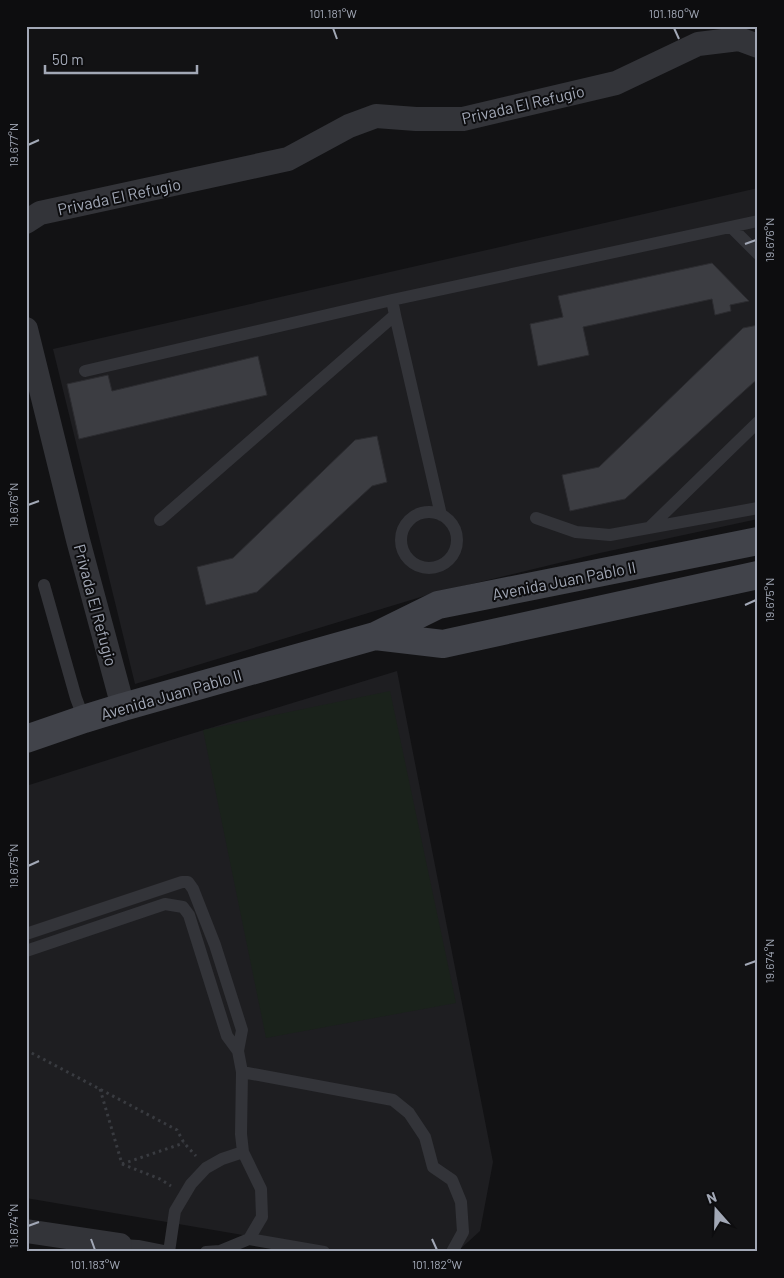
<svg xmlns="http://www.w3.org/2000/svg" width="784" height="1278" viewBox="0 0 784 1278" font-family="Barlow,sans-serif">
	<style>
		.built { fill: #1e1e21 }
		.green { fill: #1a221b }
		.building { fill: #3c3d42; stroke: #2c2c30 }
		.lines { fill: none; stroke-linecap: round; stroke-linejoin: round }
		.path { stroke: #393b40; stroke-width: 3; stroke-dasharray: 2.5 4; stroke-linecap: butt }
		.service { stroke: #333439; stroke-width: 12 }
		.minor { stroke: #333439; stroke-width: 24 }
		.secondary { stroke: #41434a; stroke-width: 28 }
		.ticks { fill: none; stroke: #a2a8b6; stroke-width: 2 }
		.labels { text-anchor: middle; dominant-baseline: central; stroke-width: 4; stroke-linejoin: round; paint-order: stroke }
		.street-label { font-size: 16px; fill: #a2a8b6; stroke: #0d0d0f }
		.neatline { fill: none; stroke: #a2a8b6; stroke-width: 2 }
		.ticks-label { font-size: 12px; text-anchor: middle; fill: #a2a8b6 }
	</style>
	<rect width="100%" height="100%" fill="#121214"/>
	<path class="built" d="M758,188V519L600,553L434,593L135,684L53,349Z
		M397,671L493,1162L480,1231L457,1252H342L26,1198V786L158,744Z"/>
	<path class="green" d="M390,691L456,1003L266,1038L203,730Z"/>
	<path class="building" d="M712,263L749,301L730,305L731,311L715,315L712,299L583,327L589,355L538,366L530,324L563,317L558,296Z
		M758,325V381L754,382L625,499L570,511L562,475L599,467L743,328Z
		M258,356L267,395L79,439L67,384L108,375L112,391Z
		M377,436L387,482L372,486L257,592L206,605L197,567L233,558L355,440Z"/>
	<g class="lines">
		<path class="path" d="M26,1050L177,1130L184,1143L196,1156
			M100,1089L122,1164
			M122,1164L160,1179L171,1186
			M122,1164L184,1143"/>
		<path class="service" d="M731,227L758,254
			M395,315L441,515
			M85,371L392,300
			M401 540a28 28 0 1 1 56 0a28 28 0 1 1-56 0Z
			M536,518L576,532L610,535L758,508
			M160,520L395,315L392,300L758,221
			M649,528L758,422
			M44,585L76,698L84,719
			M26,934L182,882H188L193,889L215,945L242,1030L238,1051L242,1072L241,1134L243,1152
			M26,951L165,904L183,907L189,915L227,1036L238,1051
			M242,1072L393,1100L409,1113L425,1137L433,1167L452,1180L461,1202L463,1232L452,1252
			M249,1239L324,1252
			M120,1245L138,1246L168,1252
			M169,1252L175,1211L191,1184L206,1168L222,1159L243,1152L261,1189L262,1217L249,1239L220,1251L206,1252"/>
		<path class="minor" d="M26,222L40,213L288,159L349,126L376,116L416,119H463L616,83L698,44L739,39L758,46
			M26,329L78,540L123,707
			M26,1231L120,1245"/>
		<path class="secondary" d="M375,636L443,644L758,575
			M26,739L84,719L123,707L375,636L438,605L758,541"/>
	</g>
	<path class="ticks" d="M333,28L337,39M674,28L679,39M28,145L39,140M745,244L756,240M28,505L39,501M745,605L756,600M28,866L39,861M745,965L756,961M28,1226L39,1222M91,1239L95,1250M432,1239L437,1250"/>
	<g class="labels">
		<g class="street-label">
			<text transform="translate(523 104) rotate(-13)">Privada El Refugio</text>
			<text transform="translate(119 196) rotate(-12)">Privada El Refugio</text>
			<text transform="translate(564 580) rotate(-11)">Avenida Juan Pablo II</text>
			<text transform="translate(96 605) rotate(75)">Privada El Refugio</text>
			<text transform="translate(171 694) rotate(-16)">Avenida Juan Pablo II</text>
		</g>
	</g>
	<rect width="784" height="1278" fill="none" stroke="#0d0d0f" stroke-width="55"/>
	<g transform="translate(716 1210) rotate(340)" stroke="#0d0d0f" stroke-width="4" paint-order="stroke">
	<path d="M0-4L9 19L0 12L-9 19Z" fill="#a2a8b6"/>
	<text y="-8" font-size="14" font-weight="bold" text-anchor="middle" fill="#a2a8b6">N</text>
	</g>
	<path d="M45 65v8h152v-8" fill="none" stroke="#a2a8b6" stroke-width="2.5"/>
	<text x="52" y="65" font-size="15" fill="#a2a8b6" stroke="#0d0d0f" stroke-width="4" paint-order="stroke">50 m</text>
	<rect x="28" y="28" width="728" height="1222" class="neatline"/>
	<g class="ticks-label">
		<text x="333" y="18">101.181°W</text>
		<text x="674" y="18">101.180°W</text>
		<text transform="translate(14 145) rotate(-90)" y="4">19.677°N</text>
		<text transform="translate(770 240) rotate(-90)" y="4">19.676°N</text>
		<text transform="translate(14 505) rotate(-90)" y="4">19.676°N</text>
		<text transform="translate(770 600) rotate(-90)" y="4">19.675°N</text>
		<text transform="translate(14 866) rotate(-90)" y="4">19.675°N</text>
		<text transform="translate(770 961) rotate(-90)" y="4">19.674°N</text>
		<text transform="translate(14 1226) rotate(-90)" y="4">19.674°N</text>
		<text x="95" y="1269">101.183°W</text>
		<text x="437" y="1269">101.182°W</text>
	</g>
</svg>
